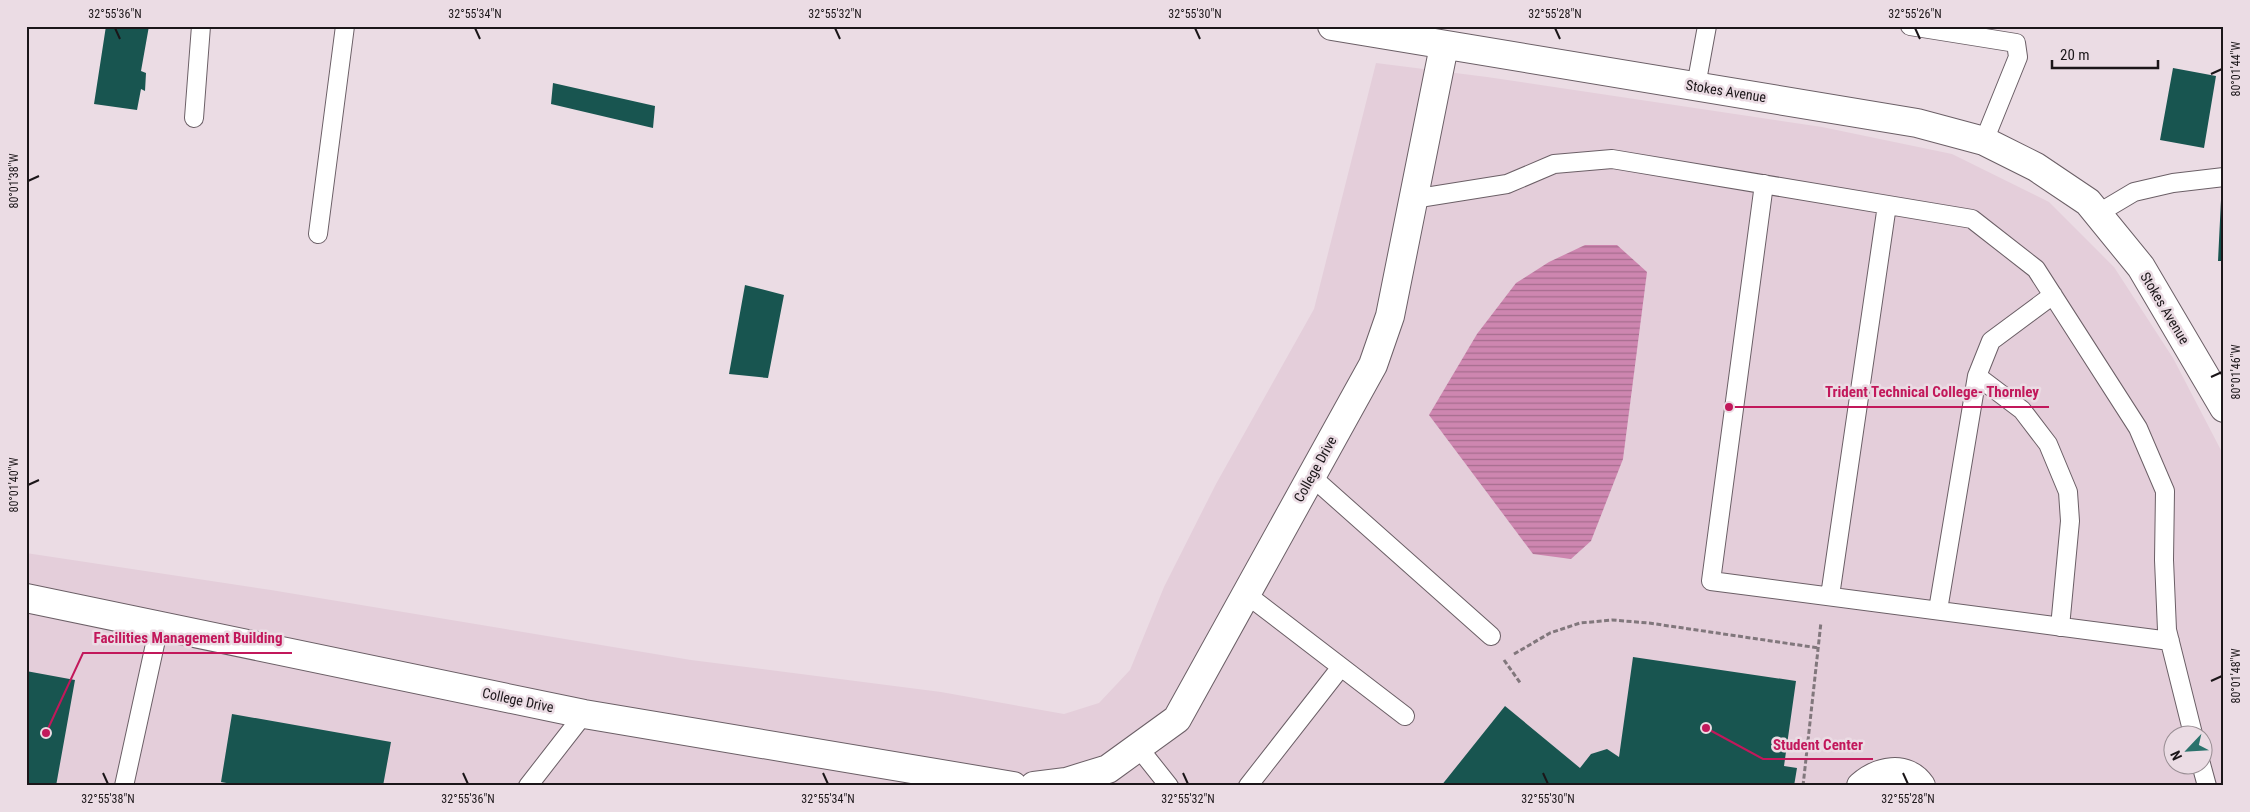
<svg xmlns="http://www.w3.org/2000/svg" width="2250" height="812" viewBox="0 0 2250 812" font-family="'Roboto Condensed',sans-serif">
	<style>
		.built { fill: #e4ceda; fill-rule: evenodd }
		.water { fill: url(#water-rules) }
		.building { fill: #185550 }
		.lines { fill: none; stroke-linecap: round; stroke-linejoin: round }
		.service-casing { stroke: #6b5f66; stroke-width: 20 }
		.minor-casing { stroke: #6b5f66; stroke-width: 30 }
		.path { stroke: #81777c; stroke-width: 3; stroke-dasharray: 5 2.5; stroke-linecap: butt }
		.service { stroke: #fff; stroke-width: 18 }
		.minor { stroke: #fff; stroke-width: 28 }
		.ticks { fill: none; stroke: #1b1619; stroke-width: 2 }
		.labels { text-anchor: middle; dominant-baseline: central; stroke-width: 5; stroke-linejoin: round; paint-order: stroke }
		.street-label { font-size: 14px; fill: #1b1619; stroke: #ebdce4 }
		.leader { fill: none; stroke: #c2185b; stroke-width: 2 }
		.callout-dot { fill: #c2185b; stroke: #ebdce4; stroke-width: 2 }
		.callout-label { font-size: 15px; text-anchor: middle; font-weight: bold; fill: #c2185b; stroke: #ebdce4; stroke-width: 5; stroke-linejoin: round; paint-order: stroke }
		.neatline { fill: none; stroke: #1b1619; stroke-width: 2 }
		.ticks-label { font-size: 12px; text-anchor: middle; fill: #1b1619 }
	</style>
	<defs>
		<pattern id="water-rules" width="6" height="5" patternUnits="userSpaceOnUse" patternTransform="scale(1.25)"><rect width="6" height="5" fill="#ce86b0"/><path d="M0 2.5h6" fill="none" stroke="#a66d8e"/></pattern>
	</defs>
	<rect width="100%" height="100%" fill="#ebdce4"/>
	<path class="built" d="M1376,63L1487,77L1822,127L1952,154L2049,202L2114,267L2173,358L2224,456V786H26V553L271,590L691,660L941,692L1064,714L1099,703L1130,670L1164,587L1216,484L1314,309ZM2172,734H2202V764H2172Z"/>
	<path class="water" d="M1585,245H1617L1647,272L1623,459L1591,541L1571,559L1533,554L1429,415L1477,334L1516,283L1549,262Z"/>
	<path class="building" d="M106,26H149L141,71L146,73L145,91L141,89L137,110L94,104Z
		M2173,68L2216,76L2204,148L2160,140Z
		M553,83L655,106L653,128L551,104Z
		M2221,200H2224V261H2218Z
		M745,285L784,295L768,378L729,374Z
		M1633,657L1796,681L1784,766L1797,768L1794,786H1441L1505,706L1580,768L1591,754L1607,749L1619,757Z
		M26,671L75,680L56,786H26Z
		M232,714L391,742L383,786H243L221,782Z"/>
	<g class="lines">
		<defs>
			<path id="service" d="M1910,26L2016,43L2018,57L1984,141
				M1696,86L1707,26
				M194,118L201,26
				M1764,184L1711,581L2170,641
				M1413,199L1507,184L1554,164L1612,159L1972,219L2036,269L2138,428L2165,491L2164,560L2167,630L2193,734
				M2097,214L2134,192L2173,183L2224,177
				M318,234L345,26
				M1977,376L2022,410L2048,444L2068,492L2070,521L2060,627
				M1311,476L1491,636
				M1246,594L1405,716
				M1830,596L1887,205
				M1938,610L1977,376L1991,341L2053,295
				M1138,747L1169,786
				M2201,764L2207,786
				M124,786L159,626
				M528,786L584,714
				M1248,786L1341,667"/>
			<path id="minor" d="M1332,26L1917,123L1984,141L2036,167L2088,202L2141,267L2224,408
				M26,598L584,714L1013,786
				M1034,786L1066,782L1108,769L1177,719L1373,365L1390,316L1444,46
				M1861,786C1878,771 1906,764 1921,786"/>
		</defs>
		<use href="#service" class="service-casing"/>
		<use href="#minor" class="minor-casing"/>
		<path class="path" d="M1514,654L1550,633L1580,623L1612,620L1649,623L1819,648
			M1504,660L1521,684
			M1803,786L1821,622"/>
		<use href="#service" class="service"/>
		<use href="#minor" class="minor"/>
	</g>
	<path class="ticks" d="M115,28L120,39M475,28L480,39M835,28L840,39M1195,28L1200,39M1555,28L1560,39M1915,28L1920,39M2211,74L2222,69M28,181L39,176M2211,377L2222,372M28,485L39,480M2211,681L2222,676M103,773L108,784M463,773L468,784M823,773L828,784M1183,773L1188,784M1543,773L1548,784M1903,773L1908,784"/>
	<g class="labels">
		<g class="street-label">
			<text transform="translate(1726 91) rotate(9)">Stokes Avenue</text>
			<text transform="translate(2165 308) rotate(59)">Stokes Avenue</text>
			<text transform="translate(1315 469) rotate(-61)">College Drive</text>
			<text transform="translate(518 700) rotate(12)">College Drive</text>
		</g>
	</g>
	<path class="leader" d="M1729 407L1814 407H2049M46 733L83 653H292M1706 728L1763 759H1873"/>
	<g class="callout-dot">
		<circle cx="1729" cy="407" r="5"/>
		<circle cx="46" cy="733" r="5"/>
		<circle cx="1706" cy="728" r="5"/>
	</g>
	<g class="callout-label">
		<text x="1932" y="397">Trident Technical College- Thornley</text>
		<text x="188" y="643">Facilities Management Building</text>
		<text x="1818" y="750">Student Center</text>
	</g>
	<rect width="2250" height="812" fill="none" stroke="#ebdce4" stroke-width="55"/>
	<g transform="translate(2188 750) rotate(245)"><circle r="24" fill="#ebdce4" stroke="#988d93"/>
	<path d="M0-4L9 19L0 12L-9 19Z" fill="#2a726c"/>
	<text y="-8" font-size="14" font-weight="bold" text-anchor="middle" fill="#1b1619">N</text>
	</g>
	<path d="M2052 60v8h106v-8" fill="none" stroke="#1b1619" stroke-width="2.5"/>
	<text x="2060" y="60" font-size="15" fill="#1b1619" stroke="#ebdce4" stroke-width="4" paint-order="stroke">20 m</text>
	<rect x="28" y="28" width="2194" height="756" class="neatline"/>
	<g class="ticks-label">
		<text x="115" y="18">32°55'36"N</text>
		<text x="475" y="18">32°55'34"N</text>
		<text x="835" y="18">32°55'32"N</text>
		<text x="1195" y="18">32°55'30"N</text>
		<text x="1555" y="18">32°55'28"N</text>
		<text x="1915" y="18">32°55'26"N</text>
		<text transform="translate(2236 69) rotate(-90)" y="4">80°01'44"W</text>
		<text transform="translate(14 181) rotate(-90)" y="4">80°01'38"W</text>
		<text transform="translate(2236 372) rotate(-90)" y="4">80°01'46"W</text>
		<text transform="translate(14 485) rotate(-90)" y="4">80°01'40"W</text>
		<text transform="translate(2236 676) rotate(-90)" y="4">80°01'48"W</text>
		<text x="108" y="803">32°55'38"N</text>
		<text x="468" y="803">32°55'36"N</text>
		<text x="828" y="803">32°55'34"N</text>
		<text x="1188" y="803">32°55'32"N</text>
		<text x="1548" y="803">32°55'30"N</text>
		<text x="1908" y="803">32°55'28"N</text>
	</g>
</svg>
